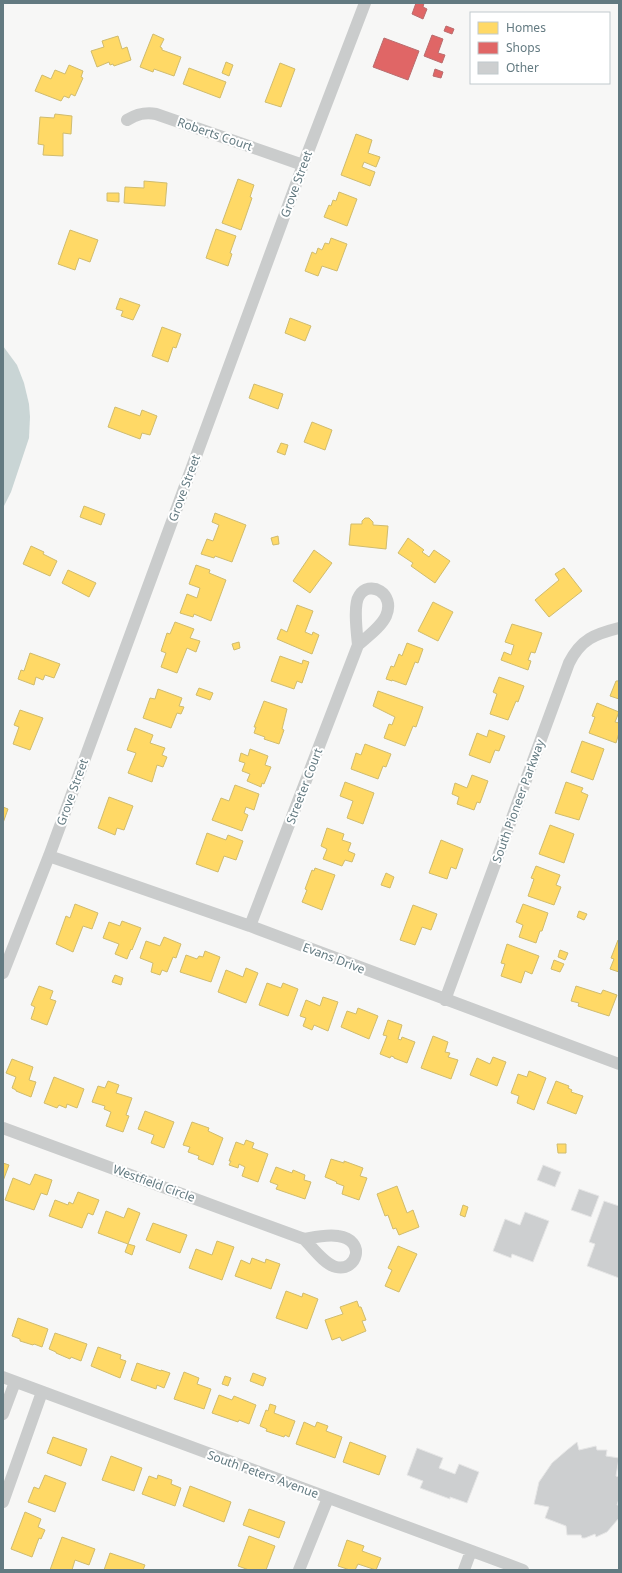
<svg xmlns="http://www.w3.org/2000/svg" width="622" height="1573" viewBox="0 0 622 1573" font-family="'Noto Sans',sans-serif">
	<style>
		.water { fill: #c9d5d5 }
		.homes { fill: #ffd966; stroke: #d0bc6e }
		.shops { fill: #e06666; stroke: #ba6c6e }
		.building { fill: #cdcfd0; stroke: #e6e6e6 }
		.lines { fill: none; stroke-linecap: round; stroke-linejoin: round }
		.street { stroke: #cacccc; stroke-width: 12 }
		.labels { text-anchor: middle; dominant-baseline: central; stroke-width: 4; stroke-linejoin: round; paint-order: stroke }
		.street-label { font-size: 12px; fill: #637a81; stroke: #fff }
	</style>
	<rect width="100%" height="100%" fill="#f7f7f6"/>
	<path class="water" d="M3,346L17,365L24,383L29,404L30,417L29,438L11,492L3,508Z"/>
	<path class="homes" d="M153,34L164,39L160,47L162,48V50L181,57L174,76L154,69L153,72L140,67Z
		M118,36L122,49L127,47L131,60L114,66L113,64L110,65L109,62L97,67L91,51L104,47L102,41Z
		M226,62L233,65L229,76L222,73Z
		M280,63L295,69L281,107L265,102Z
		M69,65L83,71L81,77L83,78L75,96L71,94L69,98L64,96L61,101L35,91L42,75L51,79L55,70L65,74Z
		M189,68L226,82L220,98L183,84Z
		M55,114L72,116L71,134L63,133V156L43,155L44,145L38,144L40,117L54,118Z
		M356,134L372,140L368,153L380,157L376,167L364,162L362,167L375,172L370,186L341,175Z
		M238,179L254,185L250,197L252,198L241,230L222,223Z
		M144,181L167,183L165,206L124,203L125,187L144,188Z
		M339,192L357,199L347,226L324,217L329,205L331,206L333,200L336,201Z
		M107,193H119V202L107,201Z
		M216,229L236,236L230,253L232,254L228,266L206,258Z
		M70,230L98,240L90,262L79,258L75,270L58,264Z
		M331,238L347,244L337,271L322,266L318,276L305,271L312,252L316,254L318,248L322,250L325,243L329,244Z
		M120,298L140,305L133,320L121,316L123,311L116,309Z
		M290,318L311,326L305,341L285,333Z
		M162,327L181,334L176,348L173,347L168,362L152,356Z
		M254,384L283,394L278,409L249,398Z
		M115,407L140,416L142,410L157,416L150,435L142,433L140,439L108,427Z
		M312,422L332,430L325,450L304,442Z
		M281,443L288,445L285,455L277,452Z
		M84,506L105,514L101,525L80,517Z
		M215,513L246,525L232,562L215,556L214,558L201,554L207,539L213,541L219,525L212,522Z
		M365,518H369L373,522V525L388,526L386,549L349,545L351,524H362V521Z
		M278,536L279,544L273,545L271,538Z
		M408,538L424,550L422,552L429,557L434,550L450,561L435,583L411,566L413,563L398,553Z
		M31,546L44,552L43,554L57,561L50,576L23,564Z
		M314,550L332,563L310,593L293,581Z
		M196,565L210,570L209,573L226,580L211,621L194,614L193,617L180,613L187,594L197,598L200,588L189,584Z
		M564,568L582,591L549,617L535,600L559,580L555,574Z
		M68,570L96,583L89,597L62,583Z
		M433,602L453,612L438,641L418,631Z
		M297,605L313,611L305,632L312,635L313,632L319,635L312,654L277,639L281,629L287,632Z
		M175,622L194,629L190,638L200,641L196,652L187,648L177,673L161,667L166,653L161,651L167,633L170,634Z
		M512,624L542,633L535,653L531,652L528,660L531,661L528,670L501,660L504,652L511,655L514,645L505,642Z
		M239,642L240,648L234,650L232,644Z
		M407,643L423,649L418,663L415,662L406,685L392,680V681L386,679L391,666L394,667L399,654L402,656Z
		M30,653L60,664L54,678L45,675L43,680L36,677L34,685L18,679L21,670L24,671Z
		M280,656L302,664L303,660L309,662L302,683L297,681L294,689L271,681Z
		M499,677L524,686L518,702L516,701L508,720L490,714L497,694L493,692Z
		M619,679V699L610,696L616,681H618Z
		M199,688L213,693L210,700L196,695Z
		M158,689L182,698L179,706L184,707L181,714L177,713L171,728L143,718L150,698L155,699Z
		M378,691L423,707L416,727L413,726L405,746L384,738L389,724L392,725L395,717L373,706Z
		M264,701L287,709L282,729L284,730L279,744L264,739L265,737L254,733L256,727H254Z
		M597,703L619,712L615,722L619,723V733L616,743L589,733L595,717L592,716Z
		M20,710L43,718L30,750L13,744L19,727L14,725Z
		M135,728L153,735L150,743L165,748L162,755L167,757L163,767L157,765L152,782L128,773L136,753L127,750Z
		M489,730L505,736L499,751L495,750L490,763L469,755L477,733L487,737Z
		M582,741L604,749L593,780L571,772Z
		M365,744L391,754L386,767L383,766L378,779L351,769L356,753L361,755Z
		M250,749L268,756L265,765L271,767L264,784L262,783L261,787L247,781L250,774L242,771L245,763L239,761L241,753L248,756Z
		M472,775L488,781L480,803L477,802L474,810L457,804L459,797L452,794L455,783L467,788Z
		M345,782L374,793L363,824L347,818L353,801L340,796Z
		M566,782L583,788L581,792L588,795L579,820L555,813Z
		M235,785L259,794L254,810L246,807L244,813L248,815L242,831L212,820L221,798L229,801Z
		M109,797L133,806L124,830L117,828L115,835L98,828Z
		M3,807L8,809L3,823Z
		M550,825L574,834L564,863L539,854Z
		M327,828L344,834L342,840L351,843L348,851L355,854L352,862L345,860L342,866L323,859L327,849L321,846Z
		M207,833L226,840L228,835L243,841L236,860L224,856L218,872L196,864Z
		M441,840L463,849L456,869L451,867L447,879L429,873Z
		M536,866L560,875L556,885L561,887L554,905L528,896L534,879L531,878Z
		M315,868L335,875L322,910L302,902L307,890L305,889L312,870L314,871Z
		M386,873L394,877L390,888L381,885Z
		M75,904L98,913L92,929L83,926L73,952L56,944L66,916L70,918Z
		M523,904L548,913L542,931H540L536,943L519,937L523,925L516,922Z
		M413,905L437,914L431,930L422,927L415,945L400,940Z
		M579,911L587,914L584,920L577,917Z
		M122,921L141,928L132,950L131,949L127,959L115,954L119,944L103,938L109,922L120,926Z
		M164,937L181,944L176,958L173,957L167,972L162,970L160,975L151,972L153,963L140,958L146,941L160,946Z
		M618,940L619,941V972L610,969L614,959L611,958Z
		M507,944L539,956L532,974L525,971L521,983L501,976L505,964L501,963Z
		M560,950L568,953L565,960L558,957Z
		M205,951L220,957L211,982L180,972L186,955L197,959L199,956L203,957Z
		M554,960L564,964L560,972L551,969Z
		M246,968L258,973L246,1003L218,992L226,970L243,977Z
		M115,975L123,978L121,985L112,982Z
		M267,983L281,988L283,983L298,989L288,1016L259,1005Z
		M39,986L53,991L50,999L56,1001L47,1025L31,1019L35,1007L31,1005Z
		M576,986L601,994L603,990L617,995L609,1016L578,1006L579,1003L571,1001Z
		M323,997L338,1002L328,1031L314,1025L312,1030L303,1026L306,1018L300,1016L306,1000L320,1006Z
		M358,1008L378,1016L369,1039L341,1027L347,1011L356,1014Z
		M388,1020L402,1025L398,1039L401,1040L402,1037L415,1042L407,1063L394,1058V1057L391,1056L390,1058L380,1054L387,1036L383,1035Z
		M433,1036L448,1042L445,1052L450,1053L448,1057L458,1060L451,1079L421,1068Z
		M493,1057L506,1062L497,1086L470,1075L477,1058L490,1064Z
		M12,1059L33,1067L29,1080L36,1082L31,1097L16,1091V1090L12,1088L16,1077L6,1073Z
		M529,1071L546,1078L534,1110L517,1103L519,1096L511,1093L518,1074L527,1077Z
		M54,1077L84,1089L77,1108L67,1104L66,1108L59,1105L57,1108L44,1103Z
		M108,1081L119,1085L116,1093L132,1098L126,1115L129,1116L123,1132L106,1126L111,1112L104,1109L105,1106L92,1102L98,1086L105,1088Z
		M556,1081L569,1086L568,1088L572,1090L571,1092L583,1096L576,1114L547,1103Z
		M145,1111L174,1122L164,1148L151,1143L154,1135L138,1129Z
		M192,1122L209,1128L208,1131L223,1138L213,1165L198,1159L199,1156L188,1152L190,1147L183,1145Z
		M246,1140L254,1143L252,1148L268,1154L258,1182L242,1176L245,1167L239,1164L238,1168L229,1165L231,1161H229L236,1142L244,1145Z
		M557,1144H566V1153H558Z
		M331,1159L344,1163V1161L363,1168L360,1176L367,1178L359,1200L342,1194L344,1186L336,1183L337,1182L325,1177Z
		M3,1163L9,1165L3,1181Z
		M276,1167L292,1173L293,1170L305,1175L304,1180L311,1182L305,1199L276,1189L278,1185L270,1182Z
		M35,1174L52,1180L47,1195L41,1193L34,1210L5,1200L13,1178L30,1185Z
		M397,1186L407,1213L413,1210L419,1227L399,1235L396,1228L393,1229L388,1215L385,1216L377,1194Z
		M78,1192L99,1200L93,1215L88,1213L82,1228L49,1216L55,1200L68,1205L69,1202L73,1204Z
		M463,1205L468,1207L465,1217L460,1215Z
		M128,1208L140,1213L128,1244L98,1233L106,1211L124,1218Z
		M153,1223L187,1235L180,1253L146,1240Z
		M217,1241L234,1247L222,1280L189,1268L196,1249L212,1255Z
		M128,1244L135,1246L132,1255L125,1252Z
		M398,1246L417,1254L399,1292L385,1286L392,1270L388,1268Z
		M252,1258L265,1263L266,1259L280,1264L271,1289L235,1276L241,1260L250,1264Z
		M286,1291L302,1297L303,1293L318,1299L307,1329L276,1318Z
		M357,1301L359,1307H361L366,1320L362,1321L366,1331L342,1341L340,1337L332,1340L325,1320L343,1314L340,1307Z
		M18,1318L48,1329L42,1347L34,1344L33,1345L20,1341V1339L12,1336Z
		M55,1333L87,1344L81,1361L71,1357L70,1359L56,1353V1352L49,1349Z
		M98,1347L121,1355L120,1359L126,1361L120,1378L91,1366Z
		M137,1363L161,1371V1370L170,1373L164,1388L157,1385L156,1389L131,1380Z
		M184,1372L199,1378L197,1384L211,1389L204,1409L174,1399Z
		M253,1373L266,1378L263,1386L250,1381Z
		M225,1376L231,1378L228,1386L222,1384Z
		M219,1395L232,1400L234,1396L256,1405L249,1424L239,1420L238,1422L212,1413Z
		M270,1404L276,1406L274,1413L295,1421L289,1437L285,1435L284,1437L266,1431L267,1429L260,1426L266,1410L268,1411Z
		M304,1422L315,1427L317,1422L328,1426L326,1431L342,1437L335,1458L296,1444Z
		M53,1437L87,1449L81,1466L47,1453Z
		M350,1442L386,1456L379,1475L343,1462Z
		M111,1456L142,1468L134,1491L102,1480Z
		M45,1475L66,1483L55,1512L28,1502L34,1487L39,1489Z
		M158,1475L172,1480L171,1484L181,1488L175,1506L142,1494L149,1476L157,1479Z
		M190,1486L231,1502L224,1522L183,1506Z
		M249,1509L285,1522L279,1538L243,1525Z
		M25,1512L41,1519L38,1527L45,1530L41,1539L39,1538L32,1557L11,1549Z
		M249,1536L275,1546L266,1570H249L238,1566Z
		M62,1537L95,1549L89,1565L75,1560L72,1570H50Z
		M347,1540L364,1546L362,1551L381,1558L376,1570L358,1564L355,1570H350L338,1566Z
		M110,1553L145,1565L143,1570H104Z"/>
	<path class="shops" d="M416,3H424L423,7L427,9L423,19L412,14Z
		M446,26L454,29L452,34L444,31Z
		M432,35L443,39L438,53L445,55L442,63L424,56Z
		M384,38L419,51L408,80L373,67Z
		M435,69L443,72L441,78L433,76Z"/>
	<path class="building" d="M543,1165L561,1172L555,1187L537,1180Z
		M579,1189L599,1196L591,1217L571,1210Z
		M604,1201L619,1206V1278L587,1266L595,1244L589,1242Z
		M525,1212L549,1221L533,1262L512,1254L511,1258L493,1251L505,1219L520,1225Z
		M577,1442L579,1450L596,1446L597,1450H607L606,1456L619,1458L616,1476L619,1477V1499L617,1505H619V1518L607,1532L596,1537L595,1534L585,1538H582L581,1535H567L566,1526L545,1518L549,1507L534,1504L539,1482L552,1463L567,1450Z
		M417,1448L443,1458L439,1468L455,1474L459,1464L479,1472L467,1503L450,1497V1499L420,1488L423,1481L407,1475Z"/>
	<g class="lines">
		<path class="street" d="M127,120C137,114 145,112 156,114L303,165
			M49,856L250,926L619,1064
			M250,926L358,645C367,637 381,627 386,616C396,593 369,579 359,596C353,605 357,634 358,645
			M3,973L49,856L303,165L365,3
			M445,1000L569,663C581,639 595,634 619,628
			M3,1128L304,1239C313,1248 324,1264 336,1267C357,1272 367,1240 338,1236C327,1234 315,1237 304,1239
			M3,1377L523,1570
			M3,1414L15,1382
			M3,1502L42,1392
			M299,1570L328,1498
			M464,1570L471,1551"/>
	</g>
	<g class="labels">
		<g class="street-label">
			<text transform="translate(215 134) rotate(19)">Roberts Court</text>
			<text transform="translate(296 184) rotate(-70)">Grove Street</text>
			<text transform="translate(184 488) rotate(-70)">Grove Street</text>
			<text transform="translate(304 786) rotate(-69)">Streeter Court</text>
			<text transform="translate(72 792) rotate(-70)">Grove Street</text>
			<text transform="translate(518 801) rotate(-70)">South Pioneer Parkway</text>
			<text transform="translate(334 958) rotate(21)">Evans Drive</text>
			<text transform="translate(154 1183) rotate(20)">Westfield Circle</text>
			<text transform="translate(263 1474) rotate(20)">South Peters Avenue</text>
		</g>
	</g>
	<rect width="622" height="1573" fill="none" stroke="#637a81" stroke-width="8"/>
	<rect x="470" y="12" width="140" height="72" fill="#ffffff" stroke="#c1cacd"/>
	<rect x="478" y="22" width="20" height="12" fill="#ffd966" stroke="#c1cacd"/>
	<text x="506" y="32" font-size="12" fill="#637a81">Homes</text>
	<rect x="478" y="42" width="20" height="12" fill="#e06666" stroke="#c1cacd"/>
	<text x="506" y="52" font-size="12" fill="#637a81">Shops</text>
	<rect x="478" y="62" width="20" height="12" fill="#cdcfd0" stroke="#c1cacd"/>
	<text x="506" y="72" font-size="12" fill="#637a81">Other</text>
</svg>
